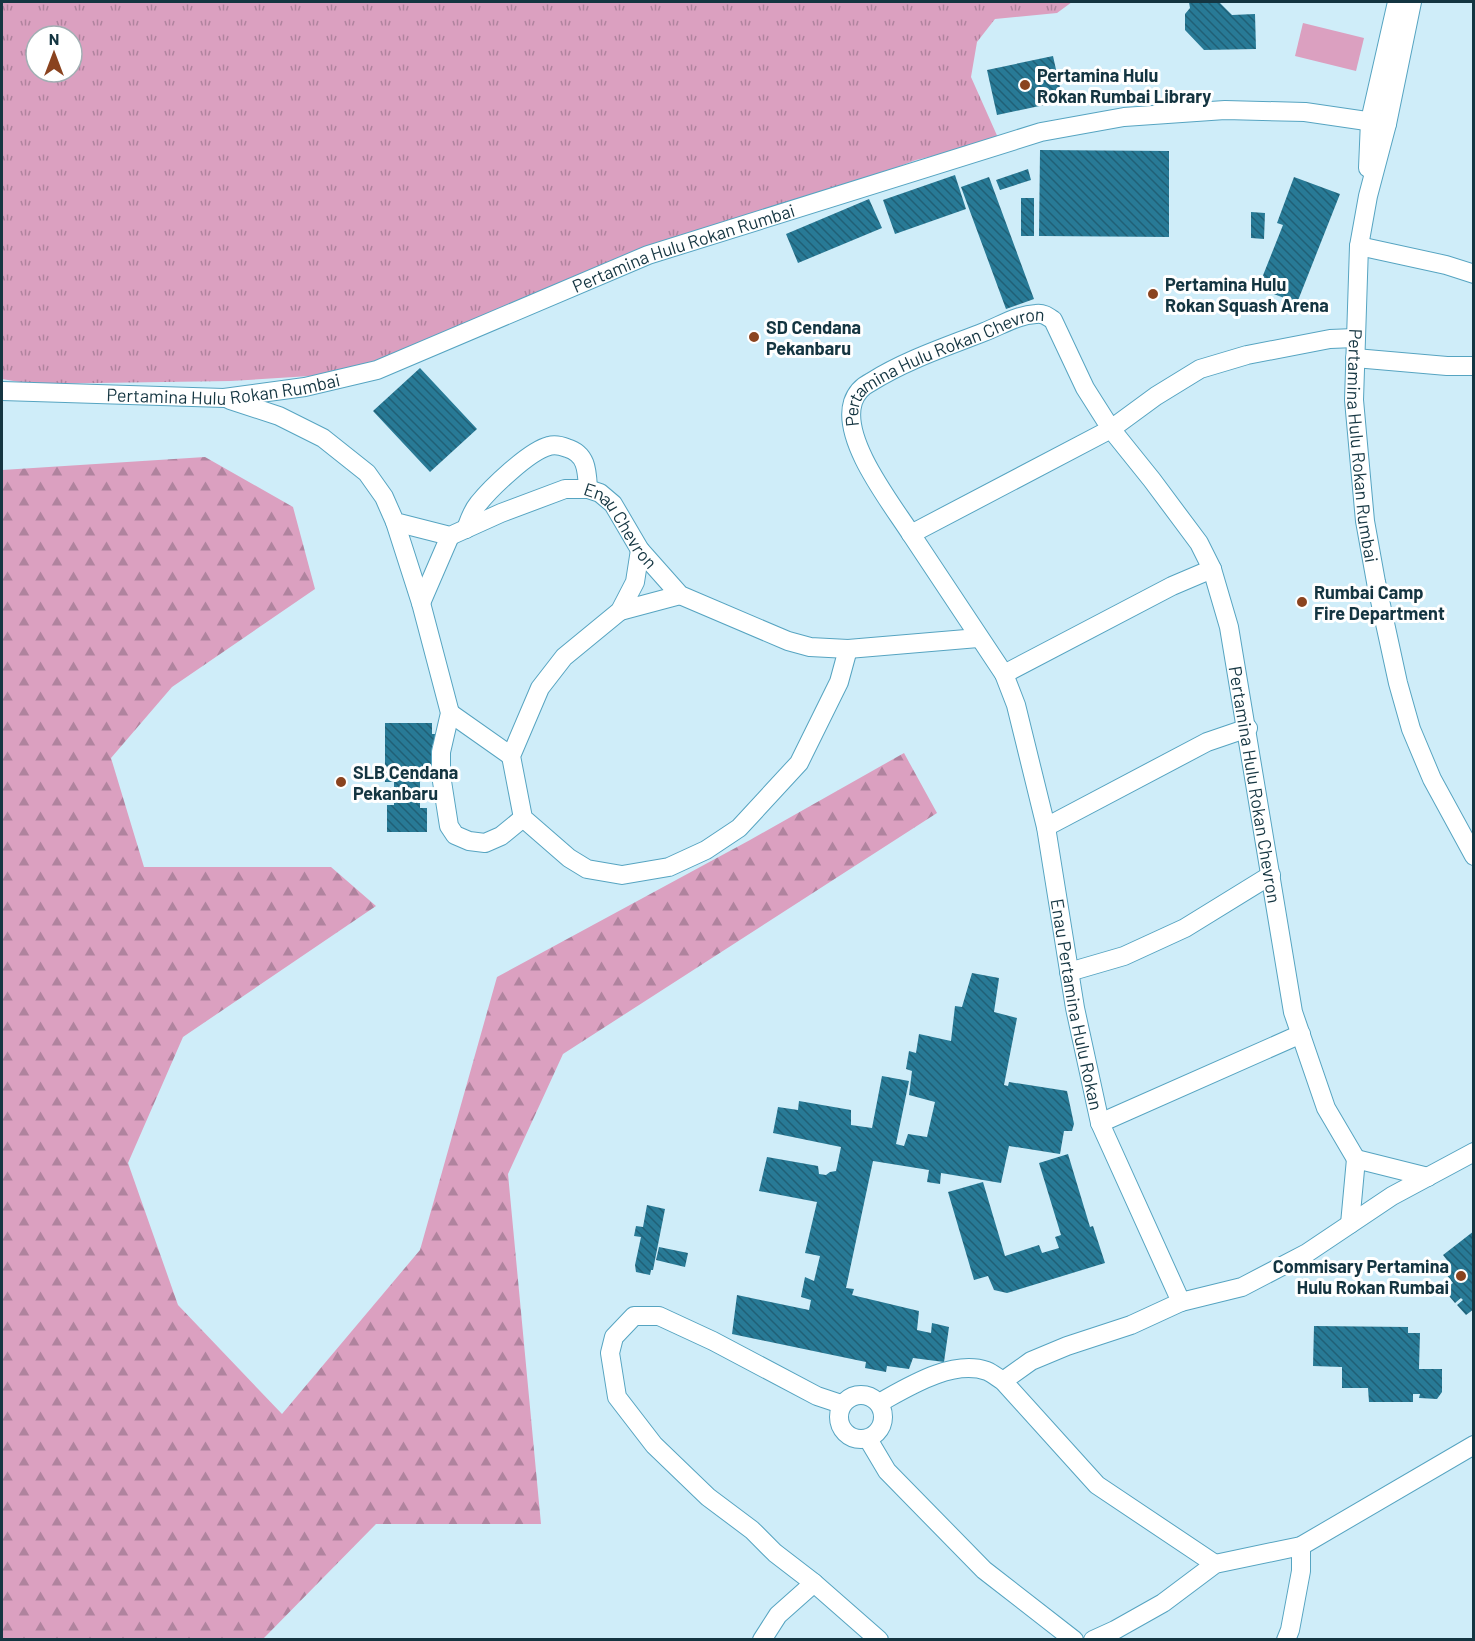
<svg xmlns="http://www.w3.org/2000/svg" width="1475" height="1641" viewBox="0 0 1475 1641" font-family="Barlow,sans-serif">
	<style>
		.grass { fill: url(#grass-tufts); fill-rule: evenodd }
		.forest { fill: url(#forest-firs) }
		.pitch { fill: #dba0c0 }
		.building { fill: url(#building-back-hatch) }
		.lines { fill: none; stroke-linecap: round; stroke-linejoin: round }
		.minor-casing { stroke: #56a4c1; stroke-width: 20 }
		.minor { stroke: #fff; stroke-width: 18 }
		.poi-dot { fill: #8a431f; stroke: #fff; stroke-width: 2 }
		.labels { text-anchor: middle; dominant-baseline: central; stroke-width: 6; stroke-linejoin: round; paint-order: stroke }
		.poi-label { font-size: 18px; font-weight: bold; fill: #143541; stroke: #fff; text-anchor: start }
		.street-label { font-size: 18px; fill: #143541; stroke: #fff }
	</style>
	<defs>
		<pattern id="grass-tufts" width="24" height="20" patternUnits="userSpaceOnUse" patternTransform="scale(1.5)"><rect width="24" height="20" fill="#dba0c0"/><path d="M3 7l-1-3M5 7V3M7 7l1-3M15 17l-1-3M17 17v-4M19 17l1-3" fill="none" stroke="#b0839e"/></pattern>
		<pattern id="forest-firs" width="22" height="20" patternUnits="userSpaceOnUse" patternTransform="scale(1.5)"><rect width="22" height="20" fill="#dba0c0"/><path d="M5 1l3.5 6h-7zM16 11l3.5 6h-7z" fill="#b0839e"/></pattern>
		<pattern id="building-back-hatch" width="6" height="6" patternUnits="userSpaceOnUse" patternTransform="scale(1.5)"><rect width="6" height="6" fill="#287a96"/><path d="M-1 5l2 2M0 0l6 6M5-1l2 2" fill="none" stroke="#206076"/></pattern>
	</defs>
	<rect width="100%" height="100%" fill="#cfedf9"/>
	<path class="grass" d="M2,2H1072L1057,13L995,19L977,42L971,77L999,140L916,160L381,360L310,376L231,381L31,384L2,379ZM36,36H72V72H36Z"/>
	<path class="forest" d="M205,457L293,507L315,589L172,687L111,758L144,867H331L376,906L183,1037L128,1163L178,1305L282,1414L420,1250L497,977L750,840L904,753L937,813L563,1054L508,1174L541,1524H376L263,1639H2V470Z"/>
	<path class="pitch" d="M1303,23L1364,38L1356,71L1295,56Z"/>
	<path class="building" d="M1189,2H1219L1232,15L1255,14L1256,49L1204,50L1185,30V14L1190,8Z
		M1053,56L1063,101L997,115L987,70Z
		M1040,150L1169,151V237L1039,236Z
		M1028,169L1031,180L1000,190L996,180Z
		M955,175L966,209L895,234L883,200Z
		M989,177L1034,299L1006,309L961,187Z
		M1294,177L1340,194L1297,303L1258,288L1283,225L1277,223Z
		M1021,198H1034V236H1021Z
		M869,199L882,228L798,263L786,234Z
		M1251,212L1265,213L1264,239L1251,238Z
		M420,368L477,429L430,472L373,411Z
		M385,723H432V734H437V743L432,745V780H420V808H427V832H387V805H394V782H385Z
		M972,973L999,978L994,1012L1017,1018L1004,1085L1008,1086L1009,1082L1067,1091L1074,1124L1072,1131H1064L1060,1154L1009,1146L1001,1183L941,1173L940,1184L927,1182L929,1170L873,1161L846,1288L854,1289L852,1295L919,1311L917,1330L931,1333L932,1323L949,1327L944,1362L913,1358L909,1369L887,1366L886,1372L865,1368L866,1362L732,1334L737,1295L809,1310L811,1300L801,1297L805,1277L814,1281L820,1256L805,1253L817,1202L759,1191L767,1157L818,1166L819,1174L826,1175L830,1172L836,1171L841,1147L773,1133L778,1107L798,1110L799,1101L851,1110V1125L872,1128L882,1076L909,1081L896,1144L904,1146L908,1134L927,1137L935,1102L909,1095L912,1071L906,1069L909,1051L916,1053L919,1034L951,1041L955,1006L962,1007Z
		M1068,1154L1090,1227L1093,1226L1105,1263L1007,1293L994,1290L988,1276L974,1280L948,1192L983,1182L1005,1256L1039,1245L1042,1253L1059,1248L1055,1237L1061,1235L1039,1163Z
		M647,1205L665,1209L653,1270H651L650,1275L636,1272L635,1265L641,1237L634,1236L636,1226L643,1227Z
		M1474,1231V1309L1466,1315L1457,1305L1463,1300L1461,1298L1455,1303L1444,1290L1453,1283L1443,1270L1450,1264L1443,1255Z
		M659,1247L688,1253L685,1267L656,1260Z
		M1314,1326L1408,1327V1333H1420L1419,1369H1442V1392L1437,1399L1419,1398L1420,1394H1413V1402H1369L1368,1388H1342V1367L1313,1366Z"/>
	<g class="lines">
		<defs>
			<g id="minor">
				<path id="s1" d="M1412,2L1387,124L1368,196L1359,246L1354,400L1365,521L1376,582L1398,683L1411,729L1432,779L1474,856"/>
				<path d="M1368,168L1370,121L1397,2"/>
				<path d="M1359,246L1446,265L1474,274"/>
				<path id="s2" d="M1355,338L1330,339L1247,355L1200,369L1156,396L1111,429L911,534C891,503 841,440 853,402C856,393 863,386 871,382C906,360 946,347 984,332C1002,325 1017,315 1036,314C1043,313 1047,316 1053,320L1085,388L1111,429L1152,480L1199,543L1212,569L1229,627L1293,1012L1326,1108L1356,1159"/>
				<path d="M1355,358L1447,366H1474"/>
				<path id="s3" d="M2,391L224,398L305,387L377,370L648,255L1041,132L1124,117L1225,110L1305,112L1387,124"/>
				<path id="s4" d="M230,400L279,416L323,438L367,473L384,497L395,522L450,536L501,513L565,489H588L600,493L613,504L640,550L680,595L788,641L810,647L848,649L978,638"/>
				<path d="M395,522L421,603L450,713L441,752V775L449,826L455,835L469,841L485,843L501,836L523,818"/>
				<path d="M466,529C469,521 472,511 478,504C491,488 529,451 549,446C555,444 562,446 567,448C587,454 587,471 588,489"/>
				<path id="s5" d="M911,534L1004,674L1016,705L1046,827L1075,1008L1100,1123L1181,1302L1242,1287L1307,1253L1392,1196L1474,1152"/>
				<path d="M640,550L635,582L620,611L564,657L540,688L511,756L523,818L569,858L587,869L622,875L669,867L706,850L739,828L799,763L839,682L848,649"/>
				<path d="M421,603L450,536"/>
				<path d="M620,611L680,595"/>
				<path d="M1004,674L1172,586L1212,569"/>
				<path d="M450,713L511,756"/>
				<path d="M1046,827L1207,742L1248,728"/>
				<path d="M1069,972L1124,956L1185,928L1271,875"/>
				<path d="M1100,1123L1301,1034"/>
				<path d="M1356,1159L1428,1177"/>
				<path d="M1350,1224L1356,1159"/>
				<path d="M1003,1381L1031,1361L1067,1346L1131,1325L1181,1302"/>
				<circle cx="861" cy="1417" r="22"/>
				<path d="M879,1403C908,1387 952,1359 987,1371C992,1373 998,1378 1003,1381L1097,1485L1215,1564"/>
				<path d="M841,1404L817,1396L713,1341L659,1316H634L614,1337L610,1353L617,1397L654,1445L708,1497L752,1530L775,1553L814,1583L879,1640"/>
				<path d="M868,1439L887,1471L984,1570L1074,1640"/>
				<path d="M762,1640L778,1615L814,1583"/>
				<path d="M1093,1640L1115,1630L1163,1603L1215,1564L1301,1546L1474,1445"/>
				<path d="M1286,1640L1290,1630L1301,1571V1546"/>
			</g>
		</defs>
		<use href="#minor" class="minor-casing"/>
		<use href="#minor" class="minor"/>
	</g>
	<g class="poi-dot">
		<circle cx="1025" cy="85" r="6"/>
		<circle cx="1153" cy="294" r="6"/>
		<circle cx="754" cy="337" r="6"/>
		<circle cx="1302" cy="602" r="6"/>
		<circle cx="341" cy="782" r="6"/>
		<circle cx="1461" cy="1276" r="6"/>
	</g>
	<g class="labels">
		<g class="poi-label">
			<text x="1037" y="75">Pertamina Hulu<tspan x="1037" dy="21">Rokan Rumbai Library</tspan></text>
			<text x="1165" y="284">Pertamina Hulu<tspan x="1165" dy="21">Rokan Squash Arena</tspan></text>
			<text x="766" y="327">SD Cendana<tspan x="766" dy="21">Pekanbaru</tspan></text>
			<text x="1314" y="592">Rumbai Camp<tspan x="1314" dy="21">Fire Department</tspan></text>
			<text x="353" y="772">SLB Cendana<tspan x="353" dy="21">Pekanbaru</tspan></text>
			<text x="1449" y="1266" text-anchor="end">Commisary Pertamina<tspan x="1449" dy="21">Hulu Rokan Rumbai</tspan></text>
		</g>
		<g class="street-label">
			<text stroke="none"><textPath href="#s3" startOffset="708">Pertamina Hulu Rokan Rumbai</textPath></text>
			<text stroke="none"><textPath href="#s2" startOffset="735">Pertamina Hulu Rokan Chevron</textPath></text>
			<text stroke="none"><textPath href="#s3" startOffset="222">Pertamina Hulu Rokan Rumbai</textPath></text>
			<text stroke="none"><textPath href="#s1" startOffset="450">Pertamina Hulu Rokan Rumbai</textPath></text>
			<text stroke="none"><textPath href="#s4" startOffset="468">Enau Chevron</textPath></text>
			<text stroke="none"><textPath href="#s2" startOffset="1382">Pertamina Hulu Rokan Chevron</textPath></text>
			<text stroke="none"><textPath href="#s5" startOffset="507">Enau Pertamina Hulu Rokan</textPath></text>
		</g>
	</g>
	<rect width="1475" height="1641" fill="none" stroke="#143541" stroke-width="6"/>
	<g transform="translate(54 54)"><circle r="28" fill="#ffffff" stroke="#a1aeb3" stroke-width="1.5"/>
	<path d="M0-4.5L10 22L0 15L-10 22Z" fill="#8a431f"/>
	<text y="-9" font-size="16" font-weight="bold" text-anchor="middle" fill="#143541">N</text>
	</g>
</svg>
